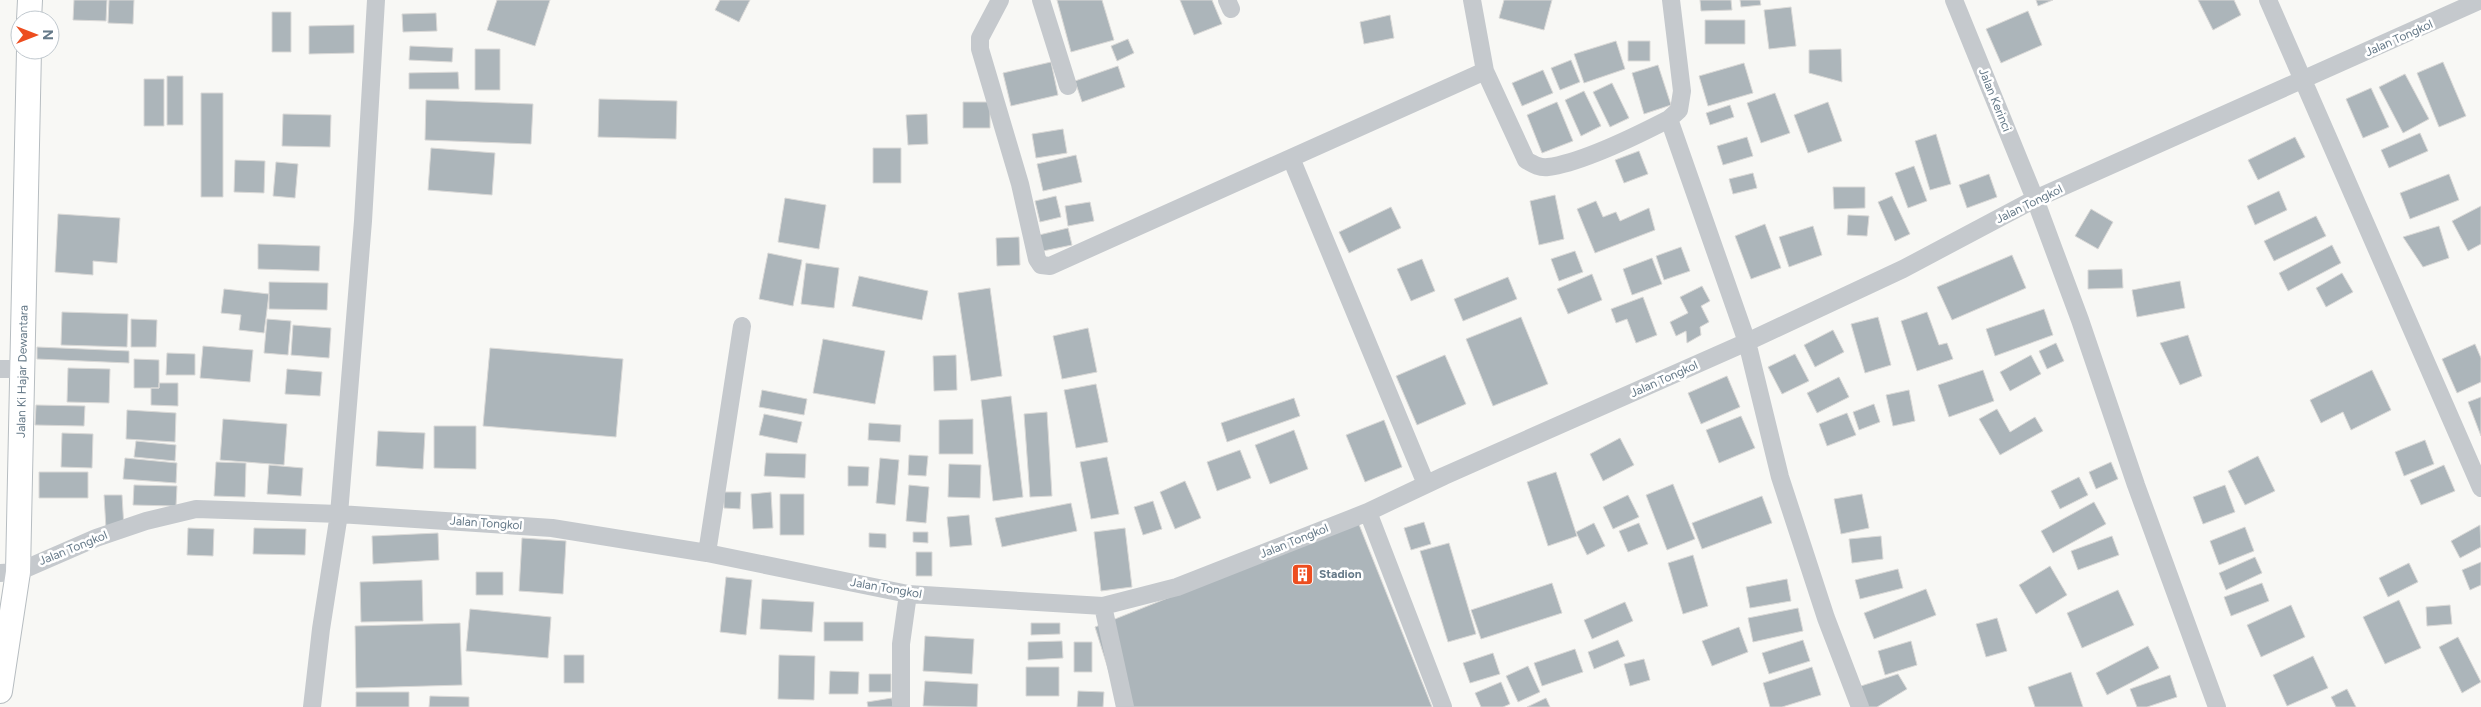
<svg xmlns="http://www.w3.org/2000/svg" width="2481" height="707" viewBox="0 0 2481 707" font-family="Figtree,sans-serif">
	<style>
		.building { fill: #acb5ba; stroke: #dad9d7 }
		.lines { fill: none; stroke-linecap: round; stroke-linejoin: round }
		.secondary-casing { stroke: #b7bdc1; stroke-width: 26 }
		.street { stroke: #c5c9cd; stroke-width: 18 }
		.secondary { stroke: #fff; stroke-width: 24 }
		.labels { text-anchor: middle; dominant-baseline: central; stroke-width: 5; stroke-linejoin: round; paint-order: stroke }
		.street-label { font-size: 12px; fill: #657988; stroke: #fff }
		.poi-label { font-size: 12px; font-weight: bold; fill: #657988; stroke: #fff; text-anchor: start }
	</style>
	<rect width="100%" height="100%" fill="#f8f8f5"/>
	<path class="building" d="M74,0H107L106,21L73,20Z
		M109,0H134L133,24L108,23Z
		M497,0H550L535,46L487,30Z
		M720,0H750L739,22L715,10Z
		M1057,0H1102L1114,40L1071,52Z
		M1180,0H1212L1222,24L1194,35Z
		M1504,0H1552L1544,30L1499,18Z
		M1700,0H1731L1732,10L1701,11Z
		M1740,0H1760L1761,5L1741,7Z
		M2036,0H2053L2038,6Z
		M2198,0H2234L2241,15L2213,30Z
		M1791,7L1796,46L1769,49L1764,10Z
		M2028,11L2042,45L2001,63L1986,29Z
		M272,12H291V52H272Z
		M436,13L437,31L403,32L402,14Z
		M1390,15L1394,38L1364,44L1360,22Z
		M1705,20H1745V44H1705Z
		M354,25V53L309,54V26Z
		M1128,39L1134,53L1117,61L1111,46Z
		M1616,41L1625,69L1584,83L1574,54Z
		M1628,41H1650V61H1628Z
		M410,46L453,48L452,62L409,60Z
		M475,49H500V90H475Z
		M1841,49L1842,82L1809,73V50Z
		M1571,60L1580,82L1560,90L1551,68Z
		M1051,62L1058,95L1011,106L1003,73Z
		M2443,62L2466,116L2439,127L2417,73Z
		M1744,63L1753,93L1708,106L1699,76Z
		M1658,65L1671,105L1644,114L1632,73Z
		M1118,66L1125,87L1082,102L1075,81Z
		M1543,70L1553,93L1522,106L1512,83Z
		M458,72L459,89H409V73Z
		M2405,74L2429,119L2403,133L2379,87Z
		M167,76H183V125H167Z
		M144,79H164V126H144Z
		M1612,83L1629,118L1610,127L1593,92Z
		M2371,88L2389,127L2363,138L2346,99Z
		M1584,91L1601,126L1581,136L1565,100Z
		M201,93H223V197H201Z
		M1775,93L1790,133L1761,143L1747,103Z
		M599,99L677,101L676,139L598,137Z
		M426,100L533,104L531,144L425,140Z
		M963,102H990V128H963Z
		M1557,102L1573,141L1542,153L1527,115Z
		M1828,102L1842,141L1808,153L1794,115Z
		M1730,105L1734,117L1710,125L1706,113Z
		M283,114L331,115L330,147L282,146Z
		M927,114L928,144L908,145L906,115Z
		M1063,129L1067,153L1036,158L1032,134Z
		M2420,133L2428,151L2389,168L2381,150Z
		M1936,134L1951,184L1930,190L1915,141Z
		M1747,137L1753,156L1723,165L1717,146Z
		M2295,137L2305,157L2258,180L2248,160Z
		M431,148L495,153L492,195L428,190Z
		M873,148H901V183H873Z
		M1639,151L1648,174L1624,183L1615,160Z
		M1076,155L1082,182L1043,191L1037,164Z
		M235,160L265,161L264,193L234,192Z
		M276,162L298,164L295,198L273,196Z
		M1914,166L1927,201L1908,208L1895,173Z
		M1753,173L1757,188L1733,194L1729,179Z
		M1989,174L1997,197L1967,208L1959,185Z
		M2449,174L2459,200L2410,219L2400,193Z
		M1833,187H1865V208L1834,209Z
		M2279,191L2287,210L2255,225L2247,206Z
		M1555,195L1564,239L1539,245L1530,201Z
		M1056,196L1061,217L1040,222L1035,201Z
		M1892,196L1910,234L1895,241L1878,202Z
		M785,198L826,205L819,249L778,242Z
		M1596,201L1603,217L1616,212L1620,221L1649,208L1655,230L1595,253L1577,209Z
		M1090,202L1094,221L1068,226L1065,206Z
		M2481,206V244L2468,251L2452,221Z
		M1391,207L1401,228L1349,253L1339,232Z
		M2091,209L2113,222L2098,249L2075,236Z
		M58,214L120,218L117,263L93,261V275L55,272Z
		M1848,215L1869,216L1867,236L1847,235Z
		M2316,216L2326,236L2274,261L2264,241Z
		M1765,224L1781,268L1751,279L1735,236Z
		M1813,226L1822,255L1789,267L1779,237Z
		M2439,226L2449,258L2423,267L2403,237Z
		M1068,228L1072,245L1043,251L1039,235Z
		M1019,237L1020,265L997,266L996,238Z
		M258,244L320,246L319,271L258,269Z
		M2332,245L2341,263L2288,291L2279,273Z
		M1681,247L1690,271L1664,280L1656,256Z
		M1575,251L1583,272L1559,281L1551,259Z
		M768,253L802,260L793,306L759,299Z
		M2012,255L2026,288L1952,320L1937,287Z
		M1652,258L1662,284L1632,295L1623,269Z
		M1422,259L1435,291L1411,301L1397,269Z
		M806,263L839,268L834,308L801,304Z
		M2122,269L2123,288L2088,289V270Z
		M2342,273L2353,292L2326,307L2316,288Z
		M1592,274L1602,300L1568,314L1557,289Z
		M859,276L928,291L922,320L852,306Z
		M1508,277L1517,299L1463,321L1454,299Z
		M2180,281L2185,308L2137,317L2132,290Z
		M269,282L328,283L327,310L269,309Z
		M1702,286L1710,301L1701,306L1709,322L1700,327L1701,335L1687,343L1686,331L1676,336L1670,322L1688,313L1680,297Z
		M990,288L1002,376L971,381L958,293Z
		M224,289L269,294L264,333L239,330L241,315L221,313Z
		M1643,297L1657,335L1636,343L1627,319L1616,323L1611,309Z
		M2044,309L2053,335L1995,356L1986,329Z
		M62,312L128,314L127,347L61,345Z
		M1927,312L1939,345L1947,343L1953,359L1917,371L1901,321Z
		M1521,317L1548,384L1493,406L1466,339Z
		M1878,317L1891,365L1865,373L1851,324Z
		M131,319L157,320L156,347H131Z
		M267,319L291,321L288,355L264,353Z
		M293,325L331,328L329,358L291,355Z
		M1088,328L1097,372L1062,379L1053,336Z
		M1833,330L1844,352L1815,367L1804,345Z
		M2188,335L2202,376L2180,385L2160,343Z
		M823,339L885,351L875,404L813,393Z
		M2056,343L2064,361L2047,369L2039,351Z
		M2475,344L2481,358V382L2457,393L2442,359Z
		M203,346L253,350L250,382L200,378Z
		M37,347L129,351V363L37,359Z
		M490,348L623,359L616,437L483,426Z
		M167,353L195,354V375H166Z
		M1795,354L1809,381L1782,394L1768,367Z
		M956,355L957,390L934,391L933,356Z
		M1445,355L1466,404L1417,425L1396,376Z
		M2031,355L2041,374L2010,391L2000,372Z
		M134,359L159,360V388H134Z
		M68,368L110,369L109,403L67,402Z
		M287,369L322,372L320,396L285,394Z
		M1983,370L1994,401L1949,417L1938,385Z
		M2372,370L2391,410L2351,430L2343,412L2321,423L2310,400Z
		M1727,376L1740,407L1701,424L1688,393Z
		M1839,377L1849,397L1817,413L1807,393Z
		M159,383H178V406L151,405V388H159Z
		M1096,384L1108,442L1076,448L1064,390Z
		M762,390L807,399L804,415L759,407Z
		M1909,390L1915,421L1893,426L1886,395Z
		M1011,396L1023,497L993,501L981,400Z
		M2481,397V436L2468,402Z
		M1294,398L1300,416L1227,442L1221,423Z
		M1874,404L1880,422L1859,430L1853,412Z
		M36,405L85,406L84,426L35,425Z
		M1997,409L2010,432L2035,417L2043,431L2000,455L1979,419Z
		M127,410L176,413L175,442L126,439Z
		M1047,412L1052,496L1030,497L1024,414Z
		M1847,413L1856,435L1827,446L1819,424Z
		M764,414L802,422L797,443L759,435Z
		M1741,416L1755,448L1719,463L1706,430Z
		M223,419L287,424L284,465L220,460Z
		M973,419V454H939V420Z
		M1384,420L1402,467L1365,482L1346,435Z
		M869,423L901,425L900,442L868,440Z
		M434,426H476V469L434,468Z
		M1294,430L1308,469L1270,484L1255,445Z
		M378,431L425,433L423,469L376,466Z
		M62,433L93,434L92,468L61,467Z
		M1620,438L1634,465L1603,481L1590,454Z
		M2425,440L2434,464L2404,476L2395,452Z
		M136,441L176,445L175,461L134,457Z
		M1240,450L1251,478L1217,491L1207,462Z
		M766,453L806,454L805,478L764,476Z
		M909,455L928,456L926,476L908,475Z
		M2258,456L2275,491L2245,505L2228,471Z
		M1107,457L1119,514L1091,519L1080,462Z
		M125,458L177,463L176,483L123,479Z
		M880,458L899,460L895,505L876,503Z
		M216,462L246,463L245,497L214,496Z
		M2111,462L2118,479L2096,489L2089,472Z
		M949,464L981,465L980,498L948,497Z
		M269,465L303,468L301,496L267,494Z
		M2444,465L2455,491L2421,505L2410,480Z
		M848,466L869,467L868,486H848Z
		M39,472H88V498H39Z
		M1556,472L1577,536L1548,546L1527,482Z
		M2079,477L2088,495L2060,509L2051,491Z
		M1185,481L1201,518L1175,529L1160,492Z
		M1673,484L1695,539L1667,550L1646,495Z
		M134,485L177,486L176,506L133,505Z
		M909,485L929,487L926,523L906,521Z
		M2225,485L2235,512L2203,524L2193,497Z
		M724,492H741L740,509L724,508Z
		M771,492L773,528L753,529L751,494Z
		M780,494H804V535H780Z
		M1862,494L1869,528L1841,534L1834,499Z
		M104,495H122L124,528L106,529Z
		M1628,495L1639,517L1613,529L1603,507Z
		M1762,496L1772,523L1702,549L1692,523Z
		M1153,501L1162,529L1143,535L1134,507Z
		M2094,502L2106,524L2053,553L2041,531Z
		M1071,503L1077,531L1002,547L995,518Z
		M969,515L972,545L950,547L947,517Z
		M1358,522L1432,707H1120L1095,627Z
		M1424,522L1431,544L1411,550L1404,528Z
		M1594,523L1605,546L1587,555L1576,532Z
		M1639,523L1648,544L1628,552L1619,531Z
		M2480,525L2481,547L2460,558L2451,541Z
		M2245,527L2254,551L2219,565L2210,541Z
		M188,528L214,529L213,556L187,555Z
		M254,528L306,529L305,555L253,554Z
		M1125,528L1132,587L1101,591L1094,532Z
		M913,532H928V543L913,542Z
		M438,533L439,560L373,564L372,536Z
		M869,533L886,534V548L869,547Z
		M1881,536L1883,559L1852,563L1849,539Z
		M2112,536L2119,555L2078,570L2071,551Z
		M522,538L566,541L563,594L519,591Z
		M1449,543L1476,634L1448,642L1420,551Z
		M916,552H932V576H916Z
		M1693,555L1708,606L1683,614L1668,563Z
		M2255,557L2262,573L2226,590L2219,573Z
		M2481,562V585L2470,590L2462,570Z
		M2409,563L2418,582L2388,597L2379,578Z
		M2050,566L2067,595L2036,614L2019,585Z
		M1898,569L1903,588L1860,599L1855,580Z
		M476,572H503V595H476Z
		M726,577L752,580L746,635L720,632Z
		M1787,579L1791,601L1750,608L1746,587Z
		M422,580L423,621L361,622L360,582Z
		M1552,583L1562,613L1481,639L1471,610Z
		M2262,583L2269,601L2231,616L2224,597Z
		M1926,589L1936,615L1874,639L1864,613Z
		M2118,590L2134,625L2082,648L2067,613Z
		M762,599L814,602L812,632L760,629Z
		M2399,600L2421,648L2385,664L2363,617Z
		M1625,602L1633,621L1592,639L1584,620Z
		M2291,605L2305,637L2261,657L2247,625Z
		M2450,605L2452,624L2427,626L2426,607Z
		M1798,608L1803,631L1753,642L1748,618Z
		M470,609L551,617L548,658L466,651Z
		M1997,618L2007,651L1986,657L1976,624Z
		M824,622H863V641H824Z
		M460,623L462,685L356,688L355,626Z
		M1031,623H1060V634L1031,635Z
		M1739,627L1748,652L1712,666L1702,641Z
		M925,636L974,639L972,674L923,671Z
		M2458,637L2481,682L2462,693L2439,647Z
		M1618,640L1625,656L1594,669L1588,652Z
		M1803,640L1810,661L1769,674L1762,653Z
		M1062,641L1063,658L1028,660V642Z
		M1911,641L1917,665L1885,675L1878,651Z
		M1074,642H1092V672H1074Z
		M2148,646L2159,668L2107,695L2096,673Z
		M1575,649L1583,672L1542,686L1534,663Z
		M1493,653L1500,674L1470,683L1463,663Z
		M564,655H584V683H564Z
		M779,655L815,656L814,700L778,699Z
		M2313,656L2328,688L2287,706L2273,675Z
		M1644,659L1650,680L1630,686L1624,664Z
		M1528,666L1540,692L1518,702L1506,676Z
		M1026,667H1059V696H1026Z
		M1812,667L1821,695L1782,707H1770L1763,683Z
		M830,671L859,672L858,694H829Z
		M2071,672L2083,707H2035L2028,687Z
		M869,674H891V692H869Z
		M1898,674L1907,689L1877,707H1867L1861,686Z
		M2170,675L2177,697L2147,707H2137L2130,689Z
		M925,681L978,684L977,707L923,706Z
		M1501,682L1510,704L1503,707H1481L1475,693Z
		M2347,689L2356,707H2336L2331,697Z
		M1078,691L1104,692L1103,707H1077Z
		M356,692H409V707H356Z
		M430,696L469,697V707H429Z
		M892,698L893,707H868L867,702Z
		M1546,698L1550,707H1527Z"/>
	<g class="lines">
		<defs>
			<g id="secondary">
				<path d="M29,20L30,0"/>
				<path id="s1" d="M0,691L18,572L29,50"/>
			</g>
		</defs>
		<use href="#secondary" class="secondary-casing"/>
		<path class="street" d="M1000,0L980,38V49L1020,184L1037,259L1041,265L1050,266L1485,71
			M1041,0L1068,86
			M1227,0L1231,9
			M1472,0L1485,71L1526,160C1533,164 1539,168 1548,167C1581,163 1638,135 1669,119L1747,342L1780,477L1826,618L1860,707
			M1954,0L2035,199L2080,320L2136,485L2217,707
			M2268,0L2481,488
			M1669,119L1679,110L1682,91L1671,0
			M1291,158L1426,484
			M0,369H22
			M1368,512L1443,707
			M707,553L742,326
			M0,573L18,572L96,538L146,521L196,509L339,514L552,528L707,553L908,594L1103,606L1177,587L1368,512L1444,476L1747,342L1903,269L2035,199L2481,0
			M1103,606L1125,707
			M312,707L321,629L339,514L363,221L376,0
			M901,707V644L908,594"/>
		<use href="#secondary" class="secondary"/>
	</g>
	<defs>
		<symbol id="building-square" viewBox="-11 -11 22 22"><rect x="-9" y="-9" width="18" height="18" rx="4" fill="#ed4d1f" stroke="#fff"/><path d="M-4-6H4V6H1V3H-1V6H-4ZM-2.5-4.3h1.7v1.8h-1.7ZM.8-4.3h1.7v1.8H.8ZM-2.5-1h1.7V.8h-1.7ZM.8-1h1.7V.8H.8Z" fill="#fff"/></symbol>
	</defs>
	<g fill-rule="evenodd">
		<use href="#building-square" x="1290" y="562" width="25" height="25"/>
	</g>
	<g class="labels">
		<g class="street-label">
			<text transform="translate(2399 38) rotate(-24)">Jalan Tongkol</text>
			<text transform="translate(1995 100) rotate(68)">Jalan Kerinci</text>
			<text transform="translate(2029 204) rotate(-26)">Jalan Tongkol</text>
			<text stroke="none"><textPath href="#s1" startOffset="321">Jalan Ki Hajar Dewantara</textPath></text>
			<text transform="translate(1664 379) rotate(-24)">Jalan Tongkol</text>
			<text transform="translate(486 523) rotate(4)">Jalan Tongkol</text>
			<text transform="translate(1294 541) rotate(-22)">Jalan Tongkol</text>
			<text transform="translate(73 548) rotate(-22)">Jalan Tongkol</text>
			<text transform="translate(886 588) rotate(10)">Jalan Tongkol</text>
		</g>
		<g class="poi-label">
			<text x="1319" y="574">Stadion</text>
		</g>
	</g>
	<g transform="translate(35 35) rotate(90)"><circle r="24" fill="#ffffff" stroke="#c1c9cf"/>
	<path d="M0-4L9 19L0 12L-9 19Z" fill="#ed4d1f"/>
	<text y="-8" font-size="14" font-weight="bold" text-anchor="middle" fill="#657988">N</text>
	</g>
</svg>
